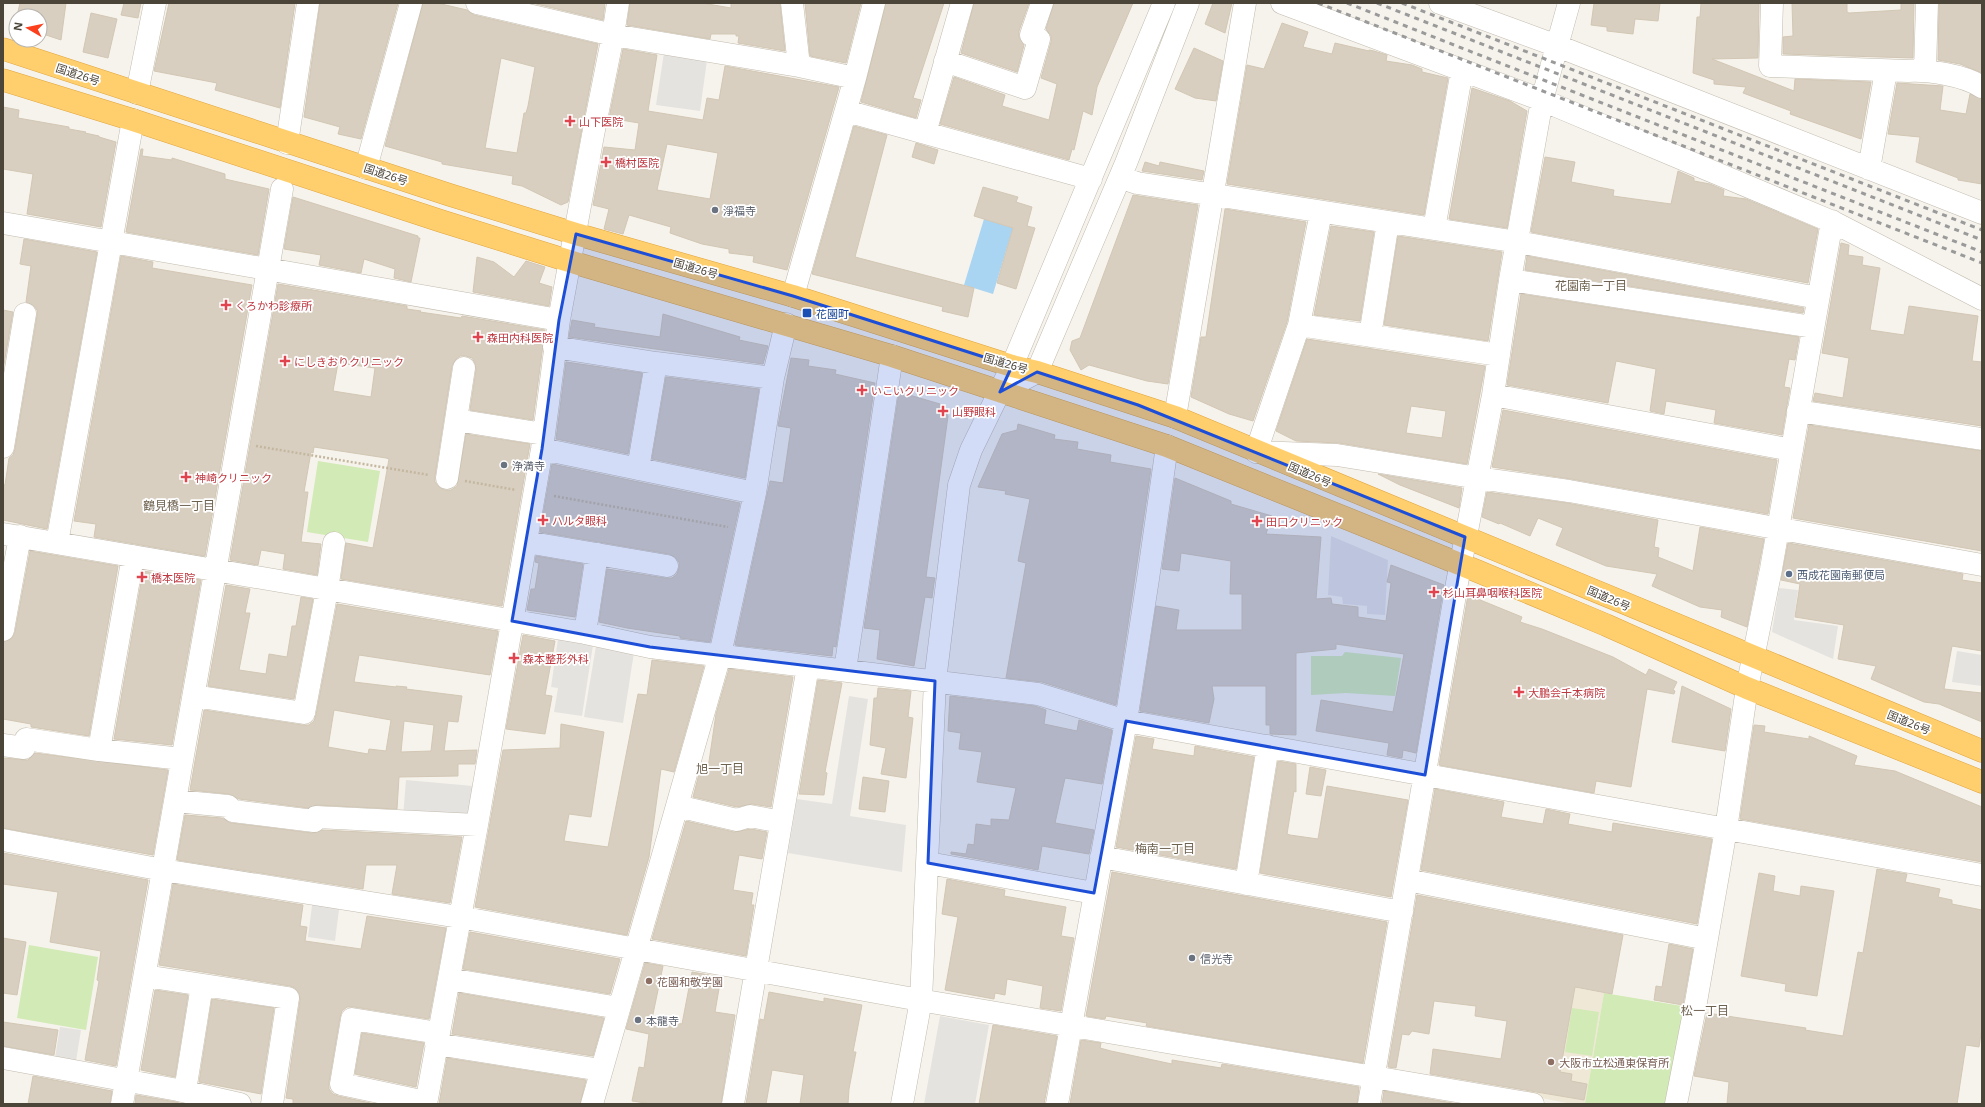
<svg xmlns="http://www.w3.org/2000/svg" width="1985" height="1107" viewBox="0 0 1985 1107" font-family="'Noto Sans','Noto Sans JP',sans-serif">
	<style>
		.education { fill: #efe8d6 }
		.green { fill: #d2eab5 }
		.parking { fill: #e5e3e0 }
		.water { fill: #a9d4f2 }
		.building { fill: #d8cfc1; stroke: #d3c7b4; fill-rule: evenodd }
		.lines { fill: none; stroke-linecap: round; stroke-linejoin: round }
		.minor-casing { stroke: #c2bbae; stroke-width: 23 }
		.highway-casing { stroke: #e0a43c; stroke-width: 23 }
		.path { stroke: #c4b79f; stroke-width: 2.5; stroke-dasharray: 2 2; stroke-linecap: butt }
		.minor { stroke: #fff; stroke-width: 22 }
		.highway { stroke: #ffcf6e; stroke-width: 22 }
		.rail { stroke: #9a9a9a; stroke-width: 3; stroke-dasharray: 5 5; stroke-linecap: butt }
		.marked { fill: #1d4ed8; fill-opacity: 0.2; stroke: #1d4ed8; stroke-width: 3; stroke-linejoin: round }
		.health-dot { fill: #e0444e; stroke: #fff; stroke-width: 1.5 }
		.worship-dot { fill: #6b7280; stroke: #fff; stroke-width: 1.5 }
		.transit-dot { fill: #1a4fb4; stroke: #fff; stroke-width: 1.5 }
		.service-dot { fill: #5c6f8a; stroke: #fff; stroke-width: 1.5 }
		.education-dot { fill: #8d6e63; stroke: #fff; stroke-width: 1.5 }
		.labels { text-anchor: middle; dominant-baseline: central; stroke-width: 3.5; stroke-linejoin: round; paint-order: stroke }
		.street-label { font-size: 11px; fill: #4b4439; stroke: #fff }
		.health-label { font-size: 11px; fill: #be3a42; stroke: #fff; text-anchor: start }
		.worship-label { font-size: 11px; fill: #5b616d; stroke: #fff; text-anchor: start }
		.transit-label { font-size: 11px; fill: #164399; stroke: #fff; text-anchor: start }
		.service-label { font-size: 11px; fill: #4e5e75; stroke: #fff; text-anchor: start }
		.education-label { font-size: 11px; fill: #785e54; stroke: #fff; text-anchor: start }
		.neighbourhood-label { font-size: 12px; fill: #6e6250; stroke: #fff }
	</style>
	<rect width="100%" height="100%" fill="#f6f3ec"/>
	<path class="education" d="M1545,982L1604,993L1585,1104H1572L1526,1095Z"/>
	<path class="green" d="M318,461L380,471L368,542L307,532Z
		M1345,652L1401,658L1395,696L1346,693L1311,695V656H1342Z
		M29,945L98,957L86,1030L17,1018Z
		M1604,993L1688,1007L1671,1104H1585Z
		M1572,1008L1599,1012L1592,1056L1565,1052Z"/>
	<path class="parking" d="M664,53L707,60L700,111L656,105Z
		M1331,536L1388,560L1385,615L1367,614V606L1343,604L1342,597L1328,595Z
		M1779,588L1798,590L1794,620L1838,626L1833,659L1772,632Z
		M558,639L593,645L582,716L554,712L558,688L551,687Z
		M597,640L635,646L623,723L584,717Z
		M1957,651L1982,655V686L1952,682Z
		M849,696L868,699L850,816L906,825L902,872L788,853L797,799L832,804Z
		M406,780L473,786L467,821L403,817Z
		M313,898L340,902L335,941L308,937Z
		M940,1016L989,1025L975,1104H924Z
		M60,1027L81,1030L76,1061L55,1058Z"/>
	<path class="water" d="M984,219L1013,228L993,294L964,285Z"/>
	<path class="building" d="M20,3H66L61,40L40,33V16H17Z
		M124,3H141L138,18L121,15Z
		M169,3H295L280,108L215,90L217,83L154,71Z
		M320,3H398L361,139L338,134L340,127L304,117Z
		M423,3H437L467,10L474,15L598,44L568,202L561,205L522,186L512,184L513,176L442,164V162L385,146ZM501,58L535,67L528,106L526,113H524L517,153L485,148Z
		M532,3H605L603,20Z
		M630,3H702L731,8V3H780L785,51L738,43L739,36H736V34H711L710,39L627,25Z
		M805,3H861L846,63L810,56Z
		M886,3H944L913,98L921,100L916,118L861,102Z
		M974,3H1029L1019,31V37L1024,45L1017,72L961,53Z
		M1054,3H1133L1097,87L1092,115L1083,111L1074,150L1072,149L1069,160L940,124L954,77L1005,95L1002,106L1049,120L1057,84L1041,78L1051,42V36L1046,29Z
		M1213,3H1232L1225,33L1205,24Z
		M1594,3H1660L1658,21L1635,19L1633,34L1607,31V27L1591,25Z
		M1701,3H1759L1758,58L1712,59L1794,91L1795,79L1871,82L1861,139L1790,114L1791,111L1743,93L1746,87L1714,84V80L1693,73L1697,17H1700Z
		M1792,3H1847V12L1849,13L1901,10V3H1914L1913,58L1783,54V37L1793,36Z
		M1939,3H1982V73L1960,64L1938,60Z
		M91,13L117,19L108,58L83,52Z
		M1282,23L1308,32L1303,47L1332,54L1335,43L1369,51V50L1374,51L1387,55L1386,61L1412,65L1422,69V72L1448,78L1424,215L1227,184L1247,65L1264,69Z
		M1194,48L1223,61L1216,101L1195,98L1175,89Z
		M623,49L657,55L648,111L703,120L707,98L719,100L725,66L839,87L787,270L753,262L754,256L729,253V249L702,244L670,233L671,227L629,215L623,234L604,229L609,209L593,205L604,147L635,150L639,123L609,118ZM667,144L718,153L710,199L657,190Z
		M1897,83L1943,86L1940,110L1966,114L1970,94L1982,99V184L1958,180V178L1916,162L1920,137L1888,134Z
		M1472,88L1510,101L1527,111L1507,228L1449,219Z
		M3,107L19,110L18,118L69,127V129L86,132L85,133L99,136V137L116,142L101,227L27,214L33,174L3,169Z
		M854,126L887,135L855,257L974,288L968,317L942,311L943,307L812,274Z
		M916,143L938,150L934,164L912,157Z
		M141,149H143L142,156L172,160V158L225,174V179L269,189L258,255L126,232Z
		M1545,157L1575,162L1571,182L1614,190L1613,196L1671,204L1678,171L1694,178V181L1710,184L1724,190L1723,196L1746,199L1818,229L1808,283L1531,232Z
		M1145,162L1159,166L1160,162L1204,171L1202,180L1142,171Z
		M983,187L1018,197L1016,202L1032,207L1027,226L1035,228L1016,289L997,283L1013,228L974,216Z
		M1133,195L1198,205L1168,384L1147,381L1089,365L1081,370L1070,350L1072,341L1080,338Z
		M293,197L418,236V238H420L411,282L394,278L395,269L364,259L361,273L319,265L321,255L284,249Z
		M1225,209L1306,222L1287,322L1253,421L1229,414L1191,397L1201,337H1206Z
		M1331,226L1374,232L1360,321L1314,315Z
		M1398,236L1502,252L1488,341L1384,325Z
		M24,239L97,252L47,529L3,520V485H5L9,458L13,455L15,449L37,316V310L33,305L26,302L31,266L20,264Z
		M1841,243L1849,245L1848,255L1863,257L1862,265L1880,268L1870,330L1904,335L1909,306L1978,316L1972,361L1982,362V426L1813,401L1815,393L1843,398L1849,358L1822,353Z
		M121,256L153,262L152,268L252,285L205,556L94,537L96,524L74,521Z
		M1527,256L1804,308L1803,313L1525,270Z
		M477,257L494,262L514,277L526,261L545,267L539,283L552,287L549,306L473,292Z
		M278,284L407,306V309L421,311L420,312L461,318L462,316L545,330L533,420L470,410L476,370L475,363L472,358L466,356H460L455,360L452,366L435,476V482L439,487L445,490H451L457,486L466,434L530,444L502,606L341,579L346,543L373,548L389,459L386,458L314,447L313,453L311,452L304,492H308L301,542L321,544L317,575L283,569L285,554L261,550L258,565L230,560ZM338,363L375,368L371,397L333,391Z
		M1521,294L1799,337L1795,360L1789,359L1784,387L1790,388L1782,435L1714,423L1716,410L1666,401L1664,414L1650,411L1656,369L1616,361L1608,403L1507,385Z
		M3,310L13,312L3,370Z
		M663,314L740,337L739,340L768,346L763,364L569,337L572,320L595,324L594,327L660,337Z
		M1307,339L1485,366L1467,464L1339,443L1296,441L1276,431ZM1411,406L1446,411L1442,438L1406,433Z
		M791,358L809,360L808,366L836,370L835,374L875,383L836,647L833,646L832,656L735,645L770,481L783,483L791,428L778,426Z
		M566,362L642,373L628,454L556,439Z
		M666,377L759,389L745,478L652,459Z
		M899,392L940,404L948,416L926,577L935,578L934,583L932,598L925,597L914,666L877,659L880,630L864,628Z
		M1503,410L1777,460L1768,514L1571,479L1492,467Z
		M1018,424L1055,435L1054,439L1078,442L1077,449L1111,455L1110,462L1151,469L1116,705L1042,682L1006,678L1026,563L1018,561L1030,499L1005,494L1006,491L978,487L1002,434L1017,430Z
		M1809,425L1982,451V551L1793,518Z
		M552,464L740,503L710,642L680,638V636L627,628L599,622L607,569L665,578H672L677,574L679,568V562L675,557L669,554L540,532Z
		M1378,474L1462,488L1459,508L1400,485Z
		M1175,478L1231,501V504L1272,516L1266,534L1321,537L1316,599L1331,598L1332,604L1358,607V617L1386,621L1391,583L1387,582L1391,565L1444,585L1416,753L1403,750L1402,758L1387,755L1389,743L1316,731L1321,700L1393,712L1404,654L1336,644V649L1296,653V735L1270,734V725H1266V686H1212L1214,699L1209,723L1140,711L1156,606L1179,610L1176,630H1242V594H1230L1231,561L1181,553L1179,571L1162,569Z
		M1487,492L1567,503L1658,520L1654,547L1659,548L1658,557L1693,571L1700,527L1764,539L1747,627L1721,617L1722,610L1700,607L1652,586L1657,574L1606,566L1556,545L1563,528L1538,518L1530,536L1500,523L1499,524L1482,517Z
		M1788,543L1963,574L1962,580L1982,583V651L1952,646L1944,689L1982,693V722L1939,704L1924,702L1871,679L1876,666L1838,659L1844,625L1795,617L1800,584L1781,580Z
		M30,551L118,566L89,736L31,727V724L3,719V642L12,638L15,632Z
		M536,556L583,564L575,617L527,610L531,589H535L539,563L535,562Z
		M143,571L201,580L172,745L114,739Z
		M226,585L250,589L245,613H250L239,670L266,674L269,654L287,657L292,626H296L301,597L313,599L294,699L208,686Z
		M1468,595L1522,617L1520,622L1542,629L1613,657L1646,675L1649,669L1677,682L1673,690L1675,691L1674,694L1647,689L1631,787L1596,781L1594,793L1439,765Z
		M337,604L498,631L490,675L359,655L354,682L396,687V686L407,687L406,689L462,696L458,722L448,721L444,751L477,750L475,764H458V776L399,777L397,809L317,805L308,808L239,799L229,794L190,790L204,710L302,725H309L314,721L316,715ZM334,710L391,720L386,751L369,749L368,754L328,747ZM404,721L434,725L431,751L401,752Z
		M523,635L555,641L545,695L552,696L545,734L506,729Z
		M652,660L704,666L674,772L661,769L649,857L627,935L475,907L503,750L560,748L561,724L604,732L591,817L569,814L564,841L608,847L638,694L647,695Z
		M729,669L793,677L771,807L752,804L737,807L693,797L699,774L707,775L716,714Z
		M818,680L842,683L825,772L827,773L824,795L799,794Z
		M1682,686L1731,709L1725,751L1672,742Z
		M878,688L911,691L908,717L913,718L906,778L881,774L886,748L870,745L874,698H877Z
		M950,696L1035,706L1046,710L1044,724L1077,731L1079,720L1112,730L1102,784L1065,778L1055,823L1094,830L1089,854L1042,846L1038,870L951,854V852L966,854L968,844L974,845L976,824L991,826V819L1009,820L1016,788L977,782L982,752L959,749L961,733L948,731Z
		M1754,725L1765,726L1764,732L1809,739V736L1857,756L1854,765L1895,771L1982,807V862L1740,819Z
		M1136,736L1154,739L1152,749L1194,756L1195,746L1254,757L1236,869L1116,847Z
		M35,753L168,770L153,855L3,828V758L28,760Z
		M1278,761L1296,764V792L1294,791L1287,834L1290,835L1318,839L1327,786L1408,800L1391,897L1260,873Z
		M1310,767L1326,770L1321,796L1306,794Z
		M863,777L889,781L885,812L859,809Z
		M1435,789L1504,802L1501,817L1543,824L1546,809L1570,814L1568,824L1612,832L1613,823L1712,839L1697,924L1421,870Z
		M185,815L222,818L231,823L312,833L322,830L462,837L450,903L392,894L397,865H366L363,889L177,860Z
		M686,821L734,832L751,829L767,832L762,859L739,855L733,890L753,893L751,905H754L746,956L652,939Z
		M3,853L148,880L116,1066L85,1060L99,981L97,980L101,951L50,942L58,892L3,884Z
		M1877,869L1907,874L1905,882L1940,889L1938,897L1952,900V904L1982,910V1028L1979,1047L1966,1045L1957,1104H1727L1729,1082L1694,1076L1707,1013L1806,1028L1805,1030L1843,1036L1858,952L1863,953Z
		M1112,872L1387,922L1363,1063L1146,1026L1147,1023L1106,1016L1105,1019L1086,1016Z
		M1759,873L1775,876L1773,891L1800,896L1801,886L1834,891L1817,996L1785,991L1786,984L1741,976Z
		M947,879L1005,890L1004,896L1066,907L1061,936L1074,938L1061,1011L1040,1008L1043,986L1007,979L1005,995L995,993L994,999L945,990L958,917L942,914Z
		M173,884L303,905L300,926L307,927L305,941L361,949L367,916L446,928L429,1019L354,1007H347L342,1011L340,1017L329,1082V1089L333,1094L338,1096L375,1104H293V1099L286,1098L300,1000L299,993L295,988L290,986L159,965Z
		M1417,895L1623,935L1612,994L1575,987L1560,1072L1572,1074L1571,1081L1587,1084L1584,1100L1430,1074L1433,1049L1501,1059L1507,1021L1475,1016L1476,1006L1434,1001L1429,1034L1412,1031L1409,1035L1402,1034L1396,1068L1388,1067Z
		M470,932L620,959L610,994L463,969Z
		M3,938L26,942L17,995L3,993Z
		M1669,944L1693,949L1683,1005L1654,1000L1656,986L1662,987Z
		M645,963L663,966L652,1019L682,1024L692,972L721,977L715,1012L735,1015L721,1104H652L632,1101L639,1067L644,1068L649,1034L626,1029Z
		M155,990L188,995L175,1077L141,1070Z
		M769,992L824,1002V998L862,1005L853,1052H856L849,1089L848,1104H800L804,1075L772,1070L766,1104H746L760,1019L764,1020Z
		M459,993L604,1018L593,1056L452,1034Z
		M212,999L274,1008L261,1094L199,1082Z
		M3,1022L58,1030L54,1055L3,1046Z
		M993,1025L1057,1036L1044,1104H979Z
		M362,1033L424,1043L416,1087L355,1074Z
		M1081,1040L1101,1043L1100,1048L1111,1051L1172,1064V1060L1221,1068L1222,1064L1359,1087L1357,1104H1070Z
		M447,1058L586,1080L580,1104H439Z
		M33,1076L112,1091L110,1104H28Z
		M1384,1091L1458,1104H1382Z
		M136,1095L176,1102L182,1104H135Z"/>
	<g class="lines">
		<defs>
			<path id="minor" d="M477,3L613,35L799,66L855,78
				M792,3L799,66
				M1282,3L1542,100L1835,223L1982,299
				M1440,3L1560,47L1982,213
				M1772,3L1770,66L1908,71C1929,70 1964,75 1982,87
				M945,61L1025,88L1039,39L1031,35L1042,3
				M1925,70L1927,3
				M137,93L155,3
				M846,111L1091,179
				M925,133L962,3
				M287,143L308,3
				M366,168L411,3
				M1869,169L1886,71
				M1128,180L1137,183L1518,242L1818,298
				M1321,212L1299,325L1256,452L1337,455L1478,478L1569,491L1982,565
				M3,223L559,320
				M1434,229L1462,70
				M1510,280L1813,327
				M793,296L855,78L874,3
				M1299,325L1499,355
				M1370,336L1388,222
				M554,347L656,363L773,378
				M1020,381L1037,372L1126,163L1188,3
				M1493,395L1792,450
				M1798,411L1982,439
				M1175,417L1245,3
				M456,420L544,434
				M3,447L25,314
				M542,449L755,493
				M638,469L656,363
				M447,478L464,368
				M3,534L585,633L650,647L1038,694L1126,721L1982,875
				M526,542L667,566
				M57,543L133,120
				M3,630L20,536
				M585,633L597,554
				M845,670L892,356
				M194,696L304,713L327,590L334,543
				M3,745L24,748L26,739L99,750L182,759
				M99,750L133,556
				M175,801L228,806L233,811L314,821L316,817L477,825
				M677,806L737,820L750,816L781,822
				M3,840L163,870L459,917L931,1002L1533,1104
				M1101,857L1402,912
				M928,863L1094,893
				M1407,880L1707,939
				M1246,884L1268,746
				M145,976L288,998L272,1104
				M449,979L619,1008
				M436,1044L601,1070
				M3,1058L178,1090L240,1104
				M185,1091L202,985
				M426,1102L341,1084L352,1019L438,1033
				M122,1104L282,189
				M426,1104L477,825L542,449L559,320L593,135L613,35L618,3
				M592,1104L720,655L755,493L773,378L786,324
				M733,1104L808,666
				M902,1104L921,1000L935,681L959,485L971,450L1012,366L1164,3
				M1057,1104L1126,721L1148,579L1167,446
				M1369,1104L1457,583L1493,395L1510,280L1542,100L1569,3
				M1676,1104L1696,1002L1726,829L1747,688L1771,569L1832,221"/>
			<path id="highway" d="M3,49L450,195L576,234L793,296L1012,366L1037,372L1175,417L1982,751
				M3,80L133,120L441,221L585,266L892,356L1167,446L1477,571L1606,625L1747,688L1982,782"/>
		</defs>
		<use href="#minor" class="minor-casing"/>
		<use href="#highway" class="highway-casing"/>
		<path class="path" d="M256,446L429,475
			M465,481L516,490
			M554,496L728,527"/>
		<use href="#minor" class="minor"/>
		<use href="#highway" class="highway"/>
		<path class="rail" d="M1318,3L1982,263
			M1347,3L1982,252
			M1377,3L1982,240
			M1402,3L1982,230"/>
	</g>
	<path class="marked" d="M576,234L793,296L1012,366L1000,392L1037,372L1138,405L1465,537L1425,775L1126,721L1094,893L928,863L935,681L650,647L512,621L542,449L559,320Z"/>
	<g class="health-dot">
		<path d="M568 115h4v4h4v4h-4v4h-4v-4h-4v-4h4z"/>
		<path d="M604 156h4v4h4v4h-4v4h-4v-4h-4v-4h4z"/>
		<path d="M224 299h4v4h4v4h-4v4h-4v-4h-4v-4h4z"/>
		<path d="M476 331h4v4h4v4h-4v4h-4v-4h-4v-4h4z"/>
		<path d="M283 355h4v4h4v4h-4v4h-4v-4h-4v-4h4z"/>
		<path d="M860 384h4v4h4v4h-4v4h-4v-4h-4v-4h4z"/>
		<path d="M941 405h4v4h4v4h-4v4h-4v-4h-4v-4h4z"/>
		<path d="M184 471h4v4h4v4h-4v4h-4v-4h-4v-4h4z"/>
		<path d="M541 514h4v4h4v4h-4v4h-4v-4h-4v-4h4z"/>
		<path d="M1255 515h4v4h4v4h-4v4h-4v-4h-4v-4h4z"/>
		<path d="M140 571h4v4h4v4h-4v4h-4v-4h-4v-4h4z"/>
		<path d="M1432 586h4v4h4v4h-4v4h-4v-4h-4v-4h4z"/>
		<path d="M512 652h4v4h4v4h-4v4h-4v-4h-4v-4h4z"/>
		<path d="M1517 686h4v4h4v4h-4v4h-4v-4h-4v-4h4z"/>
	</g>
	<g class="worship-dot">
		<circle cx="715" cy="210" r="4"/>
		<circle cx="504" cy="465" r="4"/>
		<circle cx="1192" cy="958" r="4"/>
		<circle cx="638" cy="1020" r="4"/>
	</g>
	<rect class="transit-dot" x="802" y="308" width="10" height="10" rx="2"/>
	<circle class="service-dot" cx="1789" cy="574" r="4"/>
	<g class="education-dot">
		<circle cx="649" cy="981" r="4"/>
		<circle cx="1551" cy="1062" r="4"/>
	</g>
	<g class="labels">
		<g class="street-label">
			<text transform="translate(78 74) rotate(18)">国道26号</text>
			<text transform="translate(386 174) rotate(18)">国道26号</text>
			<text transform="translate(696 268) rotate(16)">国道26号</text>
			<text transform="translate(1006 363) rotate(16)">国道26号</text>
			<text transform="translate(1310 474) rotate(23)">国道26号</text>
			<text transform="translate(1609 598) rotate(23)">国道26号</text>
			<text transform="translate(1909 722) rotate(22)">国道26号</text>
		</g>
		<g class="health-label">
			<text x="579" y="121">山下医院</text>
			<text x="615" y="162">橋村医院</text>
			<text x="235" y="305">くろかわ診療所</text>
			<text x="487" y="337">森田内科医院</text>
			<text x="294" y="361">にしきおりクリニック</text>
			<text x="871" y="390">いこいクリニック</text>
			<text x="952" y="411">山野眼科</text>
			<text x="195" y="477">神崎クリニック</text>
			<text x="552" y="520">ハルタ眼科</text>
			<text x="1266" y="521">田口クリニック</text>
			<text x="151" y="577">橋本医院</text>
			<text x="1443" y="592">杉山耳鼻咽喉科医院</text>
			<text x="523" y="658">森本整形外科</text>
			<text x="1528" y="692">大鵬会千本病院</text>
		</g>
		<g class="worship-label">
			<text x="723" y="210">淨福寺</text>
			<text x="512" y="465">浄満寺</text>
			<text x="1200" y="958">信光寺</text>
			<text x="646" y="1020">本龍寺</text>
		</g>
		<g class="transit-label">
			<text x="816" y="313">花園町</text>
		</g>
		<g class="service-label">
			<text x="1797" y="574">西成花園南郵便局</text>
		</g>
		<g class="education-label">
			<text x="657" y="981">花園和敬学園</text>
			<text x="1559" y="1062">大阪市立松通東保育所</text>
		</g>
		<g class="neighbourhood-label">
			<text x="1591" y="285">花園南一丁目</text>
			<text x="179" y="505">鶴見橋一丁目</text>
			<text x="720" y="768">旭一丁目</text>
			<text x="1165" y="848">梅南一丁目</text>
			<text x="1705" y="1010">松一丁目</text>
		</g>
	</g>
	<rect width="1985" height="1107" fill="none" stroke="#4b4439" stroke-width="8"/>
	<g transform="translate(28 28) rotate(279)"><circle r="19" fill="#ffffff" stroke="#b7b4b0"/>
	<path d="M0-3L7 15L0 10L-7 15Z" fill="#fc3f1d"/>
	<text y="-6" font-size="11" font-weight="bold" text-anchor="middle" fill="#4b4439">N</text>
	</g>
</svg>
